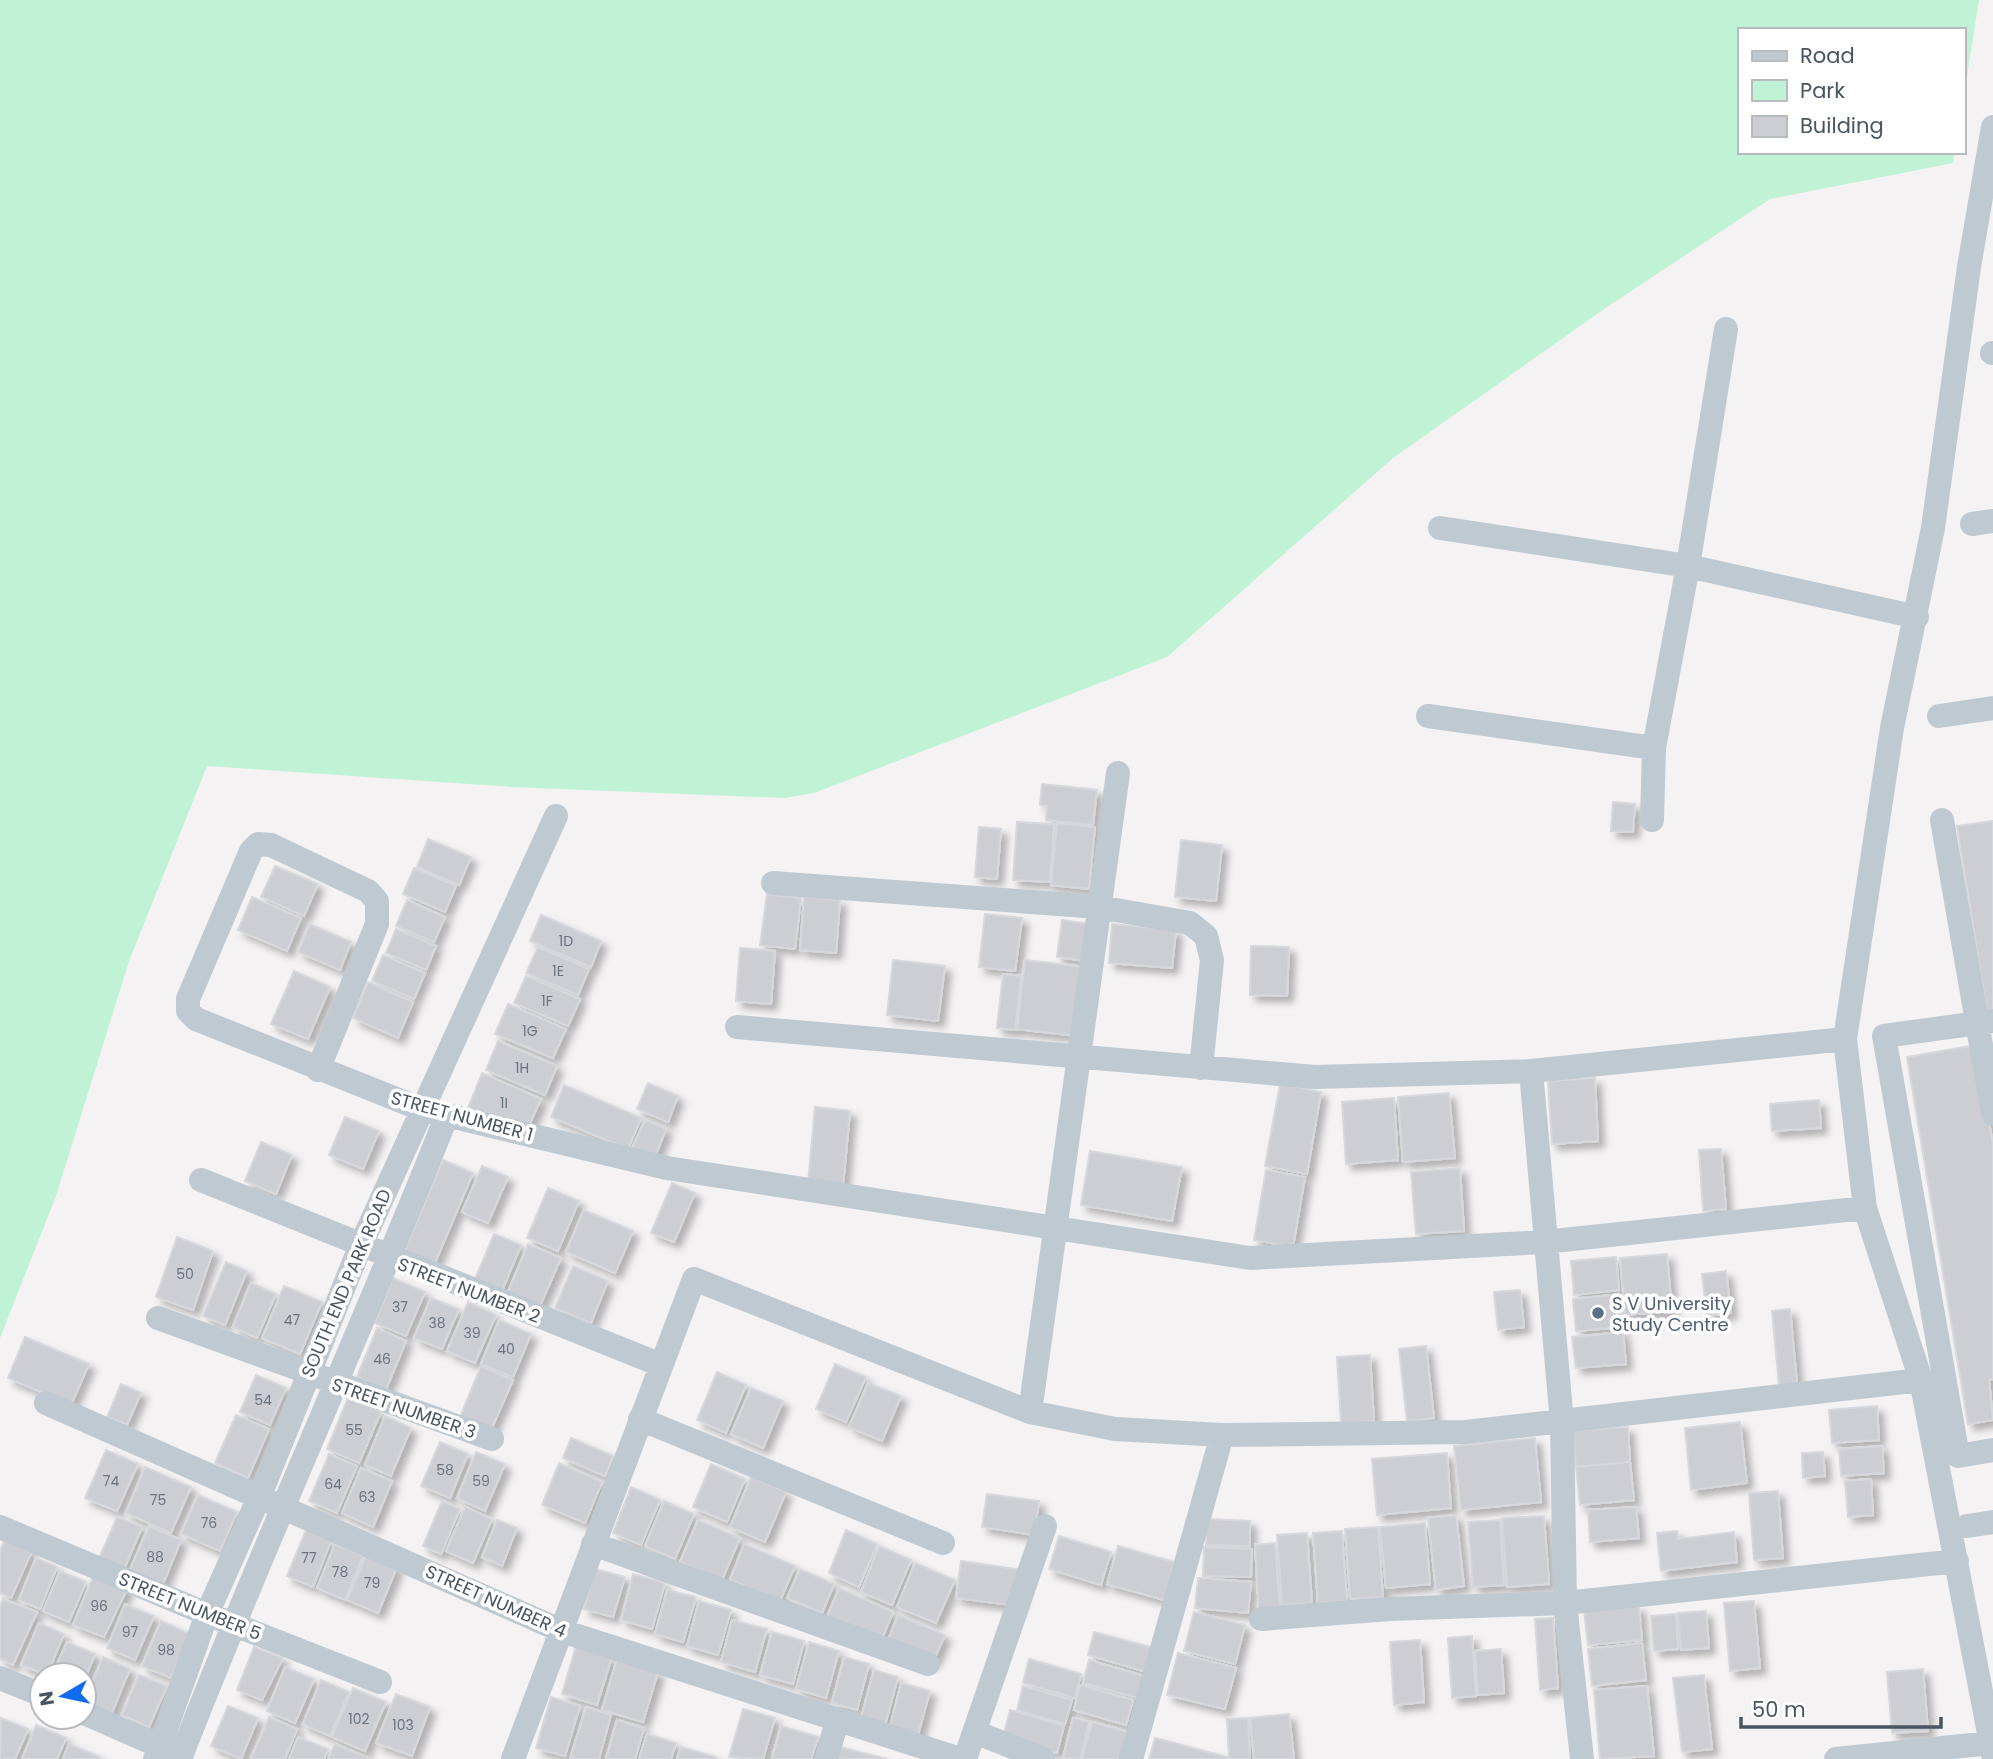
<svg xmlns="http://www.w3.org/2000/svg" width="1993" height="1759" viewBox="0 0 1993 1759" font-family="Poppins,sans-serif">
	<style>
		.green { fill: #c0f2d5 }
		.building { fill: #ccced4; stroke: #d6d8dd; stroke-width: 2; filter: url(#shadow) }
		.lines { fill: none; stroke-linecap: round; stroke-linejoin: round }
		.minor { stroke: #bfc9d2; stroke-width: 24 }
		.service-dot { fill: #5c6f8a; stroke: #fff; stroke-width: 2.5 }
		.labels { text-anchor: middle; dominant-baseline: central; stroke-width: 7; stroke-linejoin: round; paint-order: stroke }
		.number-label { font-size: 14px; fill: #69727e }
		.street-label { font-size: 18px; fill: #485461; stroke: #fff }
		.service-label { font-size: 18px; fill: #4e5e75; stroke: #fff; text-anchor: start }
	</style>
	<defs>
		<filter id="shadow"><feDropShadow dx="6" dy="6" stdDeviation="3.5" flood-color="#0004"/></filter>
	</defs>
	<rect width="100%" height="100%" fill="#f4f2f2"/>
	<path class="green" d="M0,0H1979L1963,101V30H1739V152H1955L1953,163L1770,199L1607,307L1393,458L1167,657L814,793L784,798L512,787L207,766L129,961L56,1196L0,1338Z"/>
	<path class="building" d="M1042,784L1097,790L1093,825L1046,820L1047,806L1040,805Z
		M1613,802L1635,804L1633,832L1611,831Z
		M1993,821V1012H1987L1957,826Z
		M1017,822L1054,824L1050,882L1013,880Z
		M1057,823L1095,827L1089,889L1051,885Z
		M979,827L1001,829L997,879L975,877Z
		M428,839L471,857L459,885L417,867Z
		M1181,840L1222,845L1216,901L1175,897Z
		M275,866L318,884L304,916L261,897Z
		M414,868L456,886L445,912L403,894Z
		M767,894L801,898L795,949L760,945Z
		M252,897L301,918L287,951L238,930Z
		M804,897L840,900L836,953L800,950Z
		M407,900L445,917L434,942L396,926Z
		M985,914L1022,918L1015,971L979,967Z
		M541,915L601,941L591,967L530,941Z
		M1062,920L1090,924L1085,961L1057,957Z
		M310,924L351,942L340,970L298,952Z
		M1112,924L1176,930L1172,968L1109,963Z
		M396,929L436,946L426,970L386,953Z
		M1251,946L1289,947L1287,996L1250,995Z
		M538,947L589,969L578,995L526,973Z
		M740,948L775,951L771,1004L736,1001Z
		M383,955L425,973L414,999L372,981Z
		M893,960L945,966L938,1021L887,1015Z
		M1025,960L1084,967L1076,1036L1017,1029Z
		M294,971L330,987L308,1039L271,1024Z
		M1003,974L1021,976L1015,1030L997,1028Z
		M526,976L580,999L568,1026L514,1003Z
		M368,982L413,1002L398,1038L353,1018Z
		M508,1004L566,1029L553,1058L495,1034Z
		M498,1041L557,1066L545,1095L486,1070Z
		M1976,1045L1993,1145V1379L1989,1380L1993,1420L1968,1424L1907,1057Z
		M482,1073L541,1099L526,1132L468,1108Z
		M1595,1078L1598,1141L1552,1144L1548,1081Z
		M648,1083L678,1096L668,1122L637,1109Z
		M1280,1084L1321,1092L1307,1174L1265,1166Z
		M564,1085L641,1118L628,1149L551,1117Z
		M1449,1093L1455,1158L1403,1162L1398,1097Z
		M1394,1098L1398,1160L1346,1164L1342,1102Z
		M1819,1100L1821,1128L1772,1131L1770,1104Z
		M815,1107L850,1111L843,1186L808,1183Z
		M345,1117L379,1131L363,1169L329,1155Z
		M645,1120L666,1129L655,1157L632,1148Z
		M261,1142L292,1155L276,1194L245,1181Z
		M1721,1149L1726,1209L1703,1211L1699,1150Z
		M1090,1151L1182,1167L1172,1221L1081,1205Z
		M443,1160L473,1173L435,1263L405,1250Z
		M482,1166L508,1177L488,1223L462,1212Z
		M1460,1168L1464,1231L1416,1234L1411,1172Z
		M1266,1170L1305,1177L1293,1247L1254,1240Z
		M672,1183L695,1193L674,1242L651,1233Z
		M548,1188L579,1201L558,1251L527,1238Z
		M584,1210L633,1231L615,1273L566,1252Z
		M494,1234L521,1245L502,1291L475,1279Z
		M177,1237L213,1251L193,1310L156,1297Z
		M528,1244L561,1258L540,1306L508,1292Z
		M1667,1254L1672,1311L1625,1315L1620,1258Z
		M1616,1257L1619,1290L1574,1295L1571,1261Z
		M226,1262L247,1271L225,1325L203,1316Z
		M573,1266L608,1281L591,1323L555,1308Z
		M1726,1271L1731,1313L1707,1316L1702,1274Z
		M393,1278L425,1292L406,1336L375,1323Z
		M251,1283L276,1294L257,1338L233,1327Z
		M284,1286L322,1302L300,1354L262,1338Z
		M1520,1290L1524,1327L1498,1330L1494,1292Z
		M1620,1294L1623,1327L1576,1331L1573,1299Z
		M431,1298L459,1309L442,1349L414,1338Z
		M468,1302L496,1315L475,1363L447,1351Z
		M1790,1309L1797,1383L1779,1385L1772,1311Z
		M499,1320L531,1334L513,1377L481,1364Z
		M377,1328L406,1341L386,1390L357,1377Z
		M1623,1332L1626,1364L1576,1368L1572,1337Z
		M25,1337L89,1364L71,1405L8,1378Z
		M1426,1346L1434,1418L1407,1421L1399,1349Z
		M1370,1355L1374,1421L1341,1423L1337,1357Z
		M835,1364L866,1377L846,1422L816,1409Z
		M481,1366L513,1380L491,1430L460,1417Z
		M717,1372L746,1385L726,1433L697,1420Z
		M256,1375L286,1388L270,1425L240,1412Z
		M868,1383L901,1396L882,1441L849,1427Z
		M121,1384L141,1393L127,1425L107,1417Z
		M751,1388L783,1401L763,1448L731,1434Z
		M348,1398L381,1412L359,1463L327,1449Z
		M1877,1406L1879,1440L1832,1443L1829,1410Z
		M236,1415L269,1429L248,1478L215,1463Z
		M385,1416L411,1428L391,1476L365,1465Z
		M1740,1422L1747,1483L1691,1490L1685,1428Z
		M1628,1427L1630,1462L1576,1467L1573,1431Z
		M571,1438L613,1456L605,1476L563,1458Z
		M1535,1438L1541,1502L1461,1510L1454,1446Z
		M440,1442L468,1454L450,1498L421,1486Z
		M1882,1446L1884,1473L1841,1476L1839,1449Z
		M106,1450L138,1464L117,1511L85,1498Z
		M476,1452L505,1464L485,1511L457,1498Z
		M1823,1452L1825,1476L1803,1478L1802,1453Z
		M1447,1453L1451,1508L1377,1515L1372,1459Z
		M329,1454L357,1466L337,1513L309,1501Z
		M1630,1462L1634,1500L1580,1505L1576,1467Z
		M559,1463L602,1482L585,1523L542,1505Z
		M711,1464L745,1479L727,1522L693,1507Z
		M145,1467L191,1487L171,1533L126,1513Z
		M361,1468L392,1481L373,1527L342,1513Z
		M751,1477L786,1492L765,1542L730,1527Z
		M1871,1479L1873,1515L1848,1517L1845,1481Z
		M631,1487L660,1500L641,1545L613,1533Z
		M1778,1491L1783,1558L1754,1560L1749,1493Z
		M987,1494L1039,1501L1034,1535L982,1527Z
		M198,1495L237,1512L220,1551L181,1534Z
		M442,1501L460,1509L441,1554L423,1546Z
		M664,1501L694,1514L675,1559L645,1546Z
		M465,1507L492,1519L473,1563L446,1551Z
		M1636,1507L1639,1538L1590,1542L1588,1510Z
		M1456,1515L1464,1586L1436,1590L1428,1518Z
		M1544,1516L1549,1584L1507,1587L1502,1518Z
		M117,1517L142,1527L122,1574L97,1563Z
		M1207,1519L1250,1521V1546L1206,1545Z
		M497,1520L517,1528L502,1566L482,1557Z
		M698,1520L740,1538L722,1580L680,1562Z
		M1500,1520L1504,1585L1473,1587L1468,1522Z
		M1425,1523L1430,1584L1386,1588L1380,1527Z
		M149,1526L181,1540L161,1589L128,1574Z
		M1378,1527L1383,1597L1350,1599L1345,1529Z
		M306,1530L331,1541L313,1587L287,1576Z
		M846,1530L877,1544L859,1587L829,1573Z
		M1342,1531L1347,1601L1318,1603L1313,1533Z
		M1677,1531L1678,1539L1734,1532L1737,1562L1661,1571L1657,1533Z
		M1307,1533L1312,1603L1282,1605L1277,1535Z
		M1059,1536L1111,1552L1101,1585L1049,1569Z
		M5,1539L32,1551L11,1598L0,1593V1551Z
		M1275,1543L1280,1610L1259,1611L1255,1545Z
		M335,1544L363,1556L345,1600L317,1588Z
		M744,1544L795,1566L780,1601L730,1580Z
		M879,1546L911,1560L892,1605L861,1592Z
		M1118,1546L1174,1562L1164,1600L1107,1584Z
		M1204,1547L1252,1549L1251,1577L1203,1576Z
		M367,1553L397,1567L378,1613L347,1600Z
		M36,1558L57,1567L40,1609L19,1600Z
		M961,1561L1023,1570L1018,1606L956,1598Z
		M915,1563L955,1580L936,1623L897,1607Z
		M595,1569L625,1577L613,1617L584,1609Z
		M800,1569L834,1584L822,1613L787,1598Z
		M60,1571L86,1582L69,1622L43,1611Z
		M94,1574L128,1587L104,1637L73,1625Z
		M633,1574L665,1583L652,1629L621,1620Z
		M1198,1578L1251,1582L1248,1613L1195,1608Z
		M839,1588L893,1612L881,1641L827,1617Z
		M667,1590L696,1597L683,1642L655,1634Z
		M3,1599L37,1612L13,1665L0,1659V1607Z
		M699,1601L731,1610L718,1655L687,1646Z
		M1754,1601L1760,1668L1730,1671L1724,1603Z
		M125,1604L154,1616L135,1660L107,1648Z
		M1639,1606L1642,1640L1588,1645L1584,1611Z
		M1706,1611L1709,1648L1681,1650L1678,1613Z
		M1194,1612L1245,1625L1235,1664L1184,1651Z
		M1676,1614L1678,1649L1654,1651L1651,1616Z
		M898,1615L945,1635L933,1662L887,1643Z
		M1553,1618L1558,1688L1540,1690L1535,1619Z
		M732,1620L767,1629L755,1672L721,1662Z
		M161,1621L190,1634L171,1678L142,1666Z
		M39,1623L64,1634L47,1675L21,1665Z
		M772,1632L804,1641L793,1684L760,1675Z
		M1094,1632L1154,1648L1147,1672L1088,1655Z
		M1472,1636L1476,1696L1452,1698L1448,1638Z
		M1420,1640L1424,1702L1394,1705L1390,1642Z
		M67,1642L95,1654L84,1681V1675H52Z
		M809,1642L839,1651L826,1698L796,1689Z
		M1642,1643L1646,1680L1592,1686L1588,1649Z
		M576,1646L612,1657L597,1705L562,1694Z
		M254,1647L283,1658L262,1700L237,1690Z
		M1501,1649L1504,1693L1478,1695L1475,1651Z
		M1178,1653L1236,1668L1225,1709L1167,1695Z
		M103,1657L130,1669L111,1715L84,1702Z
		M844,1657L869,1664L857,1710L832,1703Z
		M617,1659L658,1672L643,1722L602,1710Z
		M1029,1659L1081,1674L1075,1698L1023,1683Z
		M1089,1660L1144,1676L1138,1698L1083,1683Z
		M285,1667L314,1679L295,1723L267,1711Z
		M1923,1669L1928,1731L1892,1733L1887,1672Z
		M874,1670L898,1677L885,1725L861,1718Z
		M139,1675L167,1686L149,1727L122,1715Z
		M1704,1675L1712,1749L1682,1752L1673,1678Z
		M321,1680L349,1692L330,1736L303,1724Z
		M901,1683L930,1691L918,1735L890,1727Z
		M1080,1685L1133,1700L1126,1725L1074,1710Z
		M1023,1686L1072,1700L1065,1724L1017,1710Z
		M1647,1686L1654,1756L1600,1759L1594,1690Z
		M353,1688L386,1702L365,1751L332,1737Z
		M396,1694L430,1707L412,1756L376,1743Z
		M551,1697L580,1706L565,1756L536,1748Z
		M228,1706L258,1718L241,1759L211,1746Z
		M586,1707L611,1715L599,1759H570Z
		M743,1709L775,1718L763,1759L729,1757Z
		M1010,1710L1064,1726L1057,1753L1003,1737Z
		M1289,1714L1294,1759H1254L1250,1718Z
		M269,1717L297,1729L285,1759H251Z
		M1,1718L28,1729L15,1759H0Z
		M1073,1718L1089,1722L1080,1759L1063,1758Z
		M1248,1718L1250,1759H1229L1227,1719Z
		M617,1720L644,1728L635,1759H606Z
		M1092,1722L1131,1733L1124,1759H1082Z
		M36,1725L66,1738L57,1759H22Z
		M781,1726L818,1737L811,1759H772Z
		M647,1734L676,1743L671,1759H639Z
		M298,1737L328,1749L324,1759H289Z
		M1155,1738L1227,1757L1226,1759H1149Z
		M69,1744L100,1757L99,1759H63Z
		M335,1744L370,1759H328Z
		M832,1745L887,1759H829Z
		M681,1747L716,1757L715,1759H677Z"/>
	<g class="lines">
		<path class="minor" d="M1993,127L1969,267L1933,528L1892,728L1845,1039L1865,1208L1921,1380L1993,1754
			M1992,353H1993
			M1972,524L1993,521
			M1440,528L1688,566L1917,617
			M1428,716L1654,748
			M1939,716L1993,708
			M1652,820L1654,748L1688,566L1726,329
			M1942,820L1993,1114
			M773,883L1099,907L1190,923L1206,936L1212,960L1201,1068
			M1993,1021L1884,1036L1958,1456L1993,1450
			M737,1027L1315,1077L1531,1071L1845,1039
			M318,1070L377,924V901L368,891L271,845L258,844L251,851L188,999V1011L196,1019L421,1109L667,1168L1250,1258L1544,1242L1865,1208
			M1531,1071L1562,1423L1565,1603L1582,1759
			M201,1180L661,1365
			M158,1318L492,1439
			M46,1403L562,1631L960,1759
			M1030,1412L1118,773
			M640,1419L943,1543
			M1967,1526L1993,1522
			M0,1527L207,1614L380,1682
			M593,1544L928,1664
			M1261,1619L1390,1609L1565,1603L1957,1561
			M0,1678L42,1695
			M84,1713L173,1752
			M975,1732L1043,1759
			M155,1759L207,1614L260,1495L360,1247L556,816
			M180,1759C264,1542 362,1331 447,1115
			M513,1759L694,1279L1030,1412L1115,1429L1222,1435L1466,1432L1921,1380
			M826,1759L837,1721
			M965,1759L1045,1526
			M1131,1759L1222,1435
			M1836,1759L1991,1743"/>
	</g>
	<circle class="service-dot" cx="1598" cy="1313" r="7"/>
	<g class="labels">
		<g class="number-label">
			<text x="566" y="941">1D</text>
			<text x="558" y="971">1E</text>
			<text x="547" y="1001">1F</text>
			<text x="530" y="1031">1G</text>
			<text x="522" y="1068">1H</text>
			<text x="504" y="1103">1I</text>
			<text x="185" y="1274">50</text>
			<text x="400" y="1307">37</text>
			<text x="292" y="1320">47</text>
			<text x="437" y="1323">38</text>
			<text x="472" y="1333">39</text>
			<text x="506" y="1349">40</text>
			<text x="382" y="1359">46</text>
			<text x="263" y="1400">54</text>
			<text x="354" y="1430">55</text>
			<text x="445" y="1470">58</text>
			<text x="111" y="1481">74</text>
			<text x="481" y="1481">59</text>
			<text x="333" y="1484">64</text>
			<text x="367" y="1497">63</text>
			<text x="158" y="1500">75</text>
			<text x="209" y="1523">76</text>
			<text x="155" y="1557">88</text>
			<text x="309" y="1558">77</text>
			<text x="340" y="1572">78</text>
			<text x="372" y="1583">79</text>
			<text x="99" y="1606">96</text>
			<text x="130" y="1632">97</text>
			<text x="166" y="1650">98</text>
			<text x="359" y="1719">102</text>
			<text x="403" y="1725">103</text>
		</g>
		<g class="street-label">
			<text transform="translate(462 1116) rotate(15)">STREET NUMBER 1</text>
			<text transform="translate(346 1283) rotate(-67)">SOUTH END PARK ROAD</text>
			<text transform="translate(469 1290) rotate(21)">STREET NUMBER 2</text>
			<text transform="translate(404 1408) rotate(19)">STREET NUMBER 3</text>
			<text transform="translate(496 1601) rotate(24)">STREET NUMBER 4</text>
			<text transform="translate(190 1606) rotate(22)">STREET NUMBER 5</text>
		</g>
		<g class="service-label">
			<text x="1612" y="1303">S V University<tspan x="1612" dy="21">Study Centre</tspan></text>
		</g>
	</g>
	<rect x="1738" y="28" width="228" height="126" fill="#ffffff" stroke="#b6bbc0" stroke-width="2"/>
	<rect x="1752" y="51" width="35" height="10" fill="#bfc9d2" stroke="#b6bbc0" stroke-width="2"/>
	<text x="1800" y="63" font-size="21" fill="#485461">Road</text>
	<rect x="1752" y="80" width="35" height="21" fill="#c0f2d5" stroke="#b6bbc0" stroke-width="2"/>
	<text x="1800" y="98" font-size="21" fill="#485461">Park</text>
	<rect x="1752" y="116" width="35" height="21" fill="#ccced4" stroke="#b6bbc0" stroke-width="2"/>
	<text x="1800" y="133" font-size="21" fill="#485461">Building</text>
	<g transform="translate(63 1696) rotate(261)"><circle r="33" fill="#ffffff" stroke="#b6bbc0" stroke-width="2"/>
	<path d="M0-5L12 26L0 18L-12 26Z" fill="#116bef"/>
	<text y="-10" font-size="19" font-weight="bold" text-anchor="middle" fill="#485461">N</text>
	</g>
	<path d="M1741 1717v10h200v-10" fill="none" stroke="#485461" stroke-width="3.5"/>
	<text x="1752" y="1717" font-size="21" fill="#485461" stroke="#ffffff" stroke-width="5" paint-order="stroke">50 m</text>
</svg>
